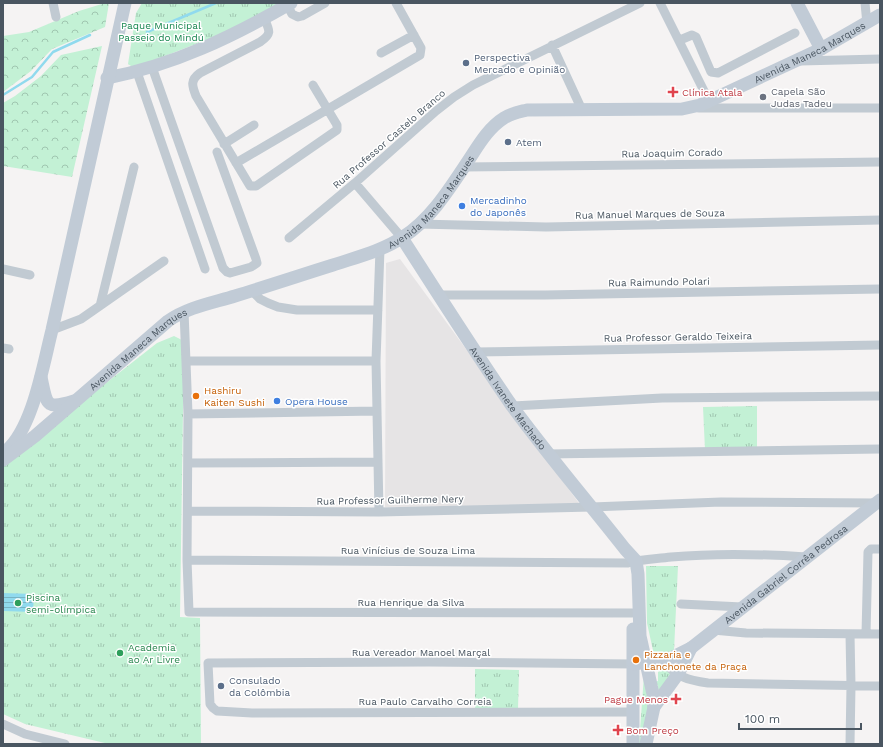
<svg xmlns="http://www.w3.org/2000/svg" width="883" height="747" viewBox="0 0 883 747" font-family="'Work Sans',sans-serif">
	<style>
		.education { fill: #e6e4e5 }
		.forest { fill: url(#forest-crowns) }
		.park { fill: url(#park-tufts) }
		.water { fill: url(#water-rules) }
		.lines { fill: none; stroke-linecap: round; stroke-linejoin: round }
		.stream { stroke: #90daee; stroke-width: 2.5 }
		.street { stroke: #c1cad2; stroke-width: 9 }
		.secondary { stroke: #c1cbd6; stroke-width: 13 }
		.service-dot { fill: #5c6f8a; stroke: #fff; stroke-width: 1.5 }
		.health-dot { fill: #e0444e; stroke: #fff; stroke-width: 1.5 }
		.worship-dot { fill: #6b7280; stroke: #fff; stroke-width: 1.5 }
		.shop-dot { fill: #3f7fe0; stroke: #fff; stroke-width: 1.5 }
		.food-dot { fill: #e8710a; stroke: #fff; stroke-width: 1.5 }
		.leisure-dot { fill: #2e9e5b; stroke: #fff; stroke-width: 1.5 }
		.labels { text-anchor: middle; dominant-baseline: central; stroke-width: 3; stroke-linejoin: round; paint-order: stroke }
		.park-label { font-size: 10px; fill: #17864f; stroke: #fff }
		.street-label { font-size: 10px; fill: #4a5661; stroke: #fff }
		.service-label { font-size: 10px; fill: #4e5e75; stroke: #fff; text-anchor: start }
		.worship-label { font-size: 10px; fill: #5b616d; stroke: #fff; text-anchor: start }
		.health-label { font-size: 10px; fill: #be3a42; stroke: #fff; text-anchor: start }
		.shop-label { font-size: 10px; fill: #366cbe; stroke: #fff; text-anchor: start }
		.food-label { font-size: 10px; fill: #c56008; stroke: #fff; text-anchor: start }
		.leisure-label { font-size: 10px; fill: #27864d; stroke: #fff; text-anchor: start }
	</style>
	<defs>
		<pattern id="forest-crowns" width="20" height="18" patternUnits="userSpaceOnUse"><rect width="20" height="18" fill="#c3f1d5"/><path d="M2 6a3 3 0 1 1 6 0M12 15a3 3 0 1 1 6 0" fill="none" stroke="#a0c6b0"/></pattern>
		<pattern id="park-tufts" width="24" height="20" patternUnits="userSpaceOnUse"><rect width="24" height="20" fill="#c3f1d5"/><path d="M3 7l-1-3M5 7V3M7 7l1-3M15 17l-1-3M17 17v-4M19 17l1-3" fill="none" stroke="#a0c6b0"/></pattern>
		<pattern id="water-rules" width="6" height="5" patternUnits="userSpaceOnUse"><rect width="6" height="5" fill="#90daee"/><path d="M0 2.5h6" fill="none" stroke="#78b4c4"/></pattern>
	</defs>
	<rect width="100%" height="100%" fill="#f5f3f3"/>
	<path class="education" d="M400,259L581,506L385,507L386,263Z"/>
	<path class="forest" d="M105,3H109L105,27L52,49L31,71L3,92V36L29,32L79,11Z
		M102,46L72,177L3,166V103L15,96L41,76L61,55Z"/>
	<path class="park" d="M142,3H280L237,28L134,68L128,64L136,13Z
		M174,336L184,341L180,617L200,618L201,744H109L25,724L3,714V464L157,343Z
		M757,406V450H705L703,407Z
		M646,566H678L674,651L671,672L659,700L658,685H652L646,744H639L644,675L651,683L658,681V672L663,669L661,654L654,655L647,623Z
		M475,669L519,670L518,710H475Z"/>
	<path class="water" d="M3,593L34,594L33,612L3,611Z"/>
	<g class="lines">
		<path class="stream" d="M147,32L216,3
			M3,95L32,77L53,52L90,35"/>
		<path class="street" d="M53,3L56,17
			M660,3L709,101
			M865,3L867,24
			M287,5L292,14L298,17L302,16L325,3
			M264,18C270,31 272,34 260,42L200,73C190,80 192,86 196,96L250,186H256L337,130V125L313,85
			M680,40L692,35L696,37L711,72L718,73L795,33
			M552,45L582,110
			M381,53L414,35
			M800,61L880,59
			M152,67L223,268L227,272L230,273L251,267L257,263L256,259L217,152
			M137,72L205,269
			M699,108H880
			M224,144L254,125
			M236,163L420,55L421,48L396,3
			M464,167L880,162
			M355,183L402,238
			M419,224L546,227L880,220
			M289,238L355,183L436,111L454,97L473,85L640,3
			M3,269L30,275
			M252,291L260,299L268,303L278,307L297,310H378
			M438,295H545L880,289
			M100,306L134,167
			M184,311L188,414L187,560L189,612L632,613
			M52,330L81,319L164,261
			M3,348L9,349
			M476,352L880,345
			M187,361H376
			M513,406L662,398L880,396
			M188,414L377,411
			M548,454L880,449
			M188,463L378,462
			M188,511L379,512L592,507L721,502L876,503
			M379,512L376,361L380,249
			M187,560L628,563C642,559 656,559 671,557C716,553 761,554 806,557
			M681,604L742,607
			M713,630L746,633L880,634
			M866,634L868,552L871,549H880
			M663,661C677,677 687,680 708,683L880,686
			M633,712L252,713L217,711L213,708L210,704L208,663L429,662L634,664
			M3,724L25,734L65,744
			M850,744L851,686L850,634"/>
		<g class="secondary">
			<path d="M797,3L821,49"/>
			<path d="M107,78C174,65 232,37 291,3"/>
			<path id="s1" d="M402,238C438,294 474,351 512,406C548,455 588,502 625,549L636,561L638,574L640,636L653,694L654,707L646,744"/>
			<path d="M41,377C47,405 45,410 74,401"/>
			<path d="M6,451C33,428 43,365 52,330L125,3"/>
			<path id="s2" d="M3,460L35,436L168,321C188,307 212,303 235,296C268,286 301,275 333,265C357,257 382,251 403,237C431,219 450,188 468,161C478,146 488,128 504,118C512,113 519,112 527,110L682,109L700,105L709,101L821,49L880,15"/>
			<path d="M633,629V744"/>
			<path id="s3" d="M634,664L671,658L691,648L880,500"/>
			<path d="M654,707L678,674L691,648"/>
		</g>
	</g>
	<g class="service-dot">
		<circle cx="466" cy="63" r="4"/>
		<circle cx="508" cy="142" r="4"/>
		<circle cx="221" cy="686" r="4"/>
	</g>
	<g class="health-dot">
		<path d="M671 86h4v4h4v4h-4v4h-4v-4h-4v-4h4z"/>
		<path d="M674 693h4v4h4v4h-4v4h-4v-4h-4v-4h4z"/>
		<path d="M616 724h4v4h4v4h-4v4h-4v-4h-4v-4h4z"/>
	</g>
	<circle class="worship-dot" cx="763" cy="97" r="4"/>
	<g class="shop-dot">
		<circle cx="462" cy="206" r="4"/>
		<circle cx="277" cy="401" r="4"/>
	</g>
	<g class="food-dot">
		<circle cx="196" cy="396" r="4"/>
		<circle cx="636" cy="660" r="4"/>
	</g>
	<g class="leisure-dot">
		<circle cx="18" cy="603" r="4"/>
		<circle cx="120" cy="653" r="4"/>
	</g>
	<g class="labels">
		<g class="park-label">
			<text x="161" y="25">Paque Municipal<tspan x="161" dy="12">Passeio do Mindú</tspan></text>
		</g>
		<g class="street-label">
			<text stroke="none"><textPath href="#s2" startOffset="943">Avenida Maneca Marques</textPath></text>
			<text transform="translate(389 139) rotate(-41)">Rua Professor Castelo Branco</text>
			<text transform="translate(672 153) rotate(-1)">Rua Joaquim Corado</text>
			<text stroke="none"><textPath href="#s2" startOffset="511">Avenida Maneca Marques</textPath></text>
			<text transform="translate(650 214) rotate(-1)">Rua Manuel Marques de Souza</text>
			<text transform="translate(659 282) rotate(-1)">Rua Raimundo Polari</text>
			<text transform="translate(678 337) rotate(-1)">Rua Professor Geraldo Teixeira</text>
			<text stroke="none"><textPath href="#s2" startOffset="175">Avenida Maneca Marques</textPath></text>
			<text stroke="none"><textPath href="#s1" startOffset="192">Avenida Ivanete Machado</textPath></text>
			<text transform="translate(390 500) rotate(-1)">Rua Professor Guilherme Nery</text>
			<text x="408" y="550">Rua Vinícius de Souza Lima</text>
			<text stroke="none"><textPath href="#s3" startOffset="180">Avenida Gabriel Corrêa Pedrosa</textPath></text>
			<text x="411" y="602">Rua Henrique da Silva</text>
			<text x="421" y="652">Rua Vereador Manoel Marçal</text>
			<text x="425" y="701">Rua Paulo Carvalho Correia</text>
		</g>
		<g class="service-label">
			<text x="474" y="57">Perspectiva<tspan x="474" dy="12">Mercado e Opinião</tspan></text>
			<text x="516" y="142">Atem</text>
			<text x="229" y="680">Consulado<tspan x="229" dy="12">da Colômbia</tspan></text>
		</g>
		<g class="worship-label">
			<text x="771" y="91">Capela São<tspan x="771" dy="12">Judas Tadeu</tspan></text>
		</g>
		<g class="health-label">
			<text x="682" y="92">Clínica Atala</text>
			<text x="668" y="699" text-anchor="end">Pague Menos</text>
			<text x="626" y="730">Bom Preço</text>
		</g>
		<g class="shop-label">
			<text x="470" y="200">Mercadinho<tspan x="470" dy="12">do Japonês</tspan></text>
			<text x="285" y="401">Opera House</text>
		</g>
		<g class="food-label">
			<text x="204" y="390">Hashiru<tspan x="204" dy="12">Kaiten Sushi</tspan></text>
			<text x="644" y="654">Pizzaria e<tspan x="644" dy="12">Lanchonete da Praça</tspan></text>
		</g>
		<g class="leisure-label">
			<text x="26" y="597">Piscina<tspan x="26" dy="12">semi-olímpica</tspan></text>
			<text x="128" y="647">Academia<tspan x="128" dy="12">ao Ar Livre</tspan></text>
		</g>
	</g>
	<rect width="883" height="747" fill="none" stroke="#4a5661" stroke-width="8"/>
	<path d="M739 723v6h122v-6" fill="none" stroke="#4a5661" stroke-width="2"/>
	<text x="745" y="723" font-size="12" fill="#4a5661" stroke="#ffffff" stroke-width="3" paint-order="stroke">100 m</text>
</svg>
